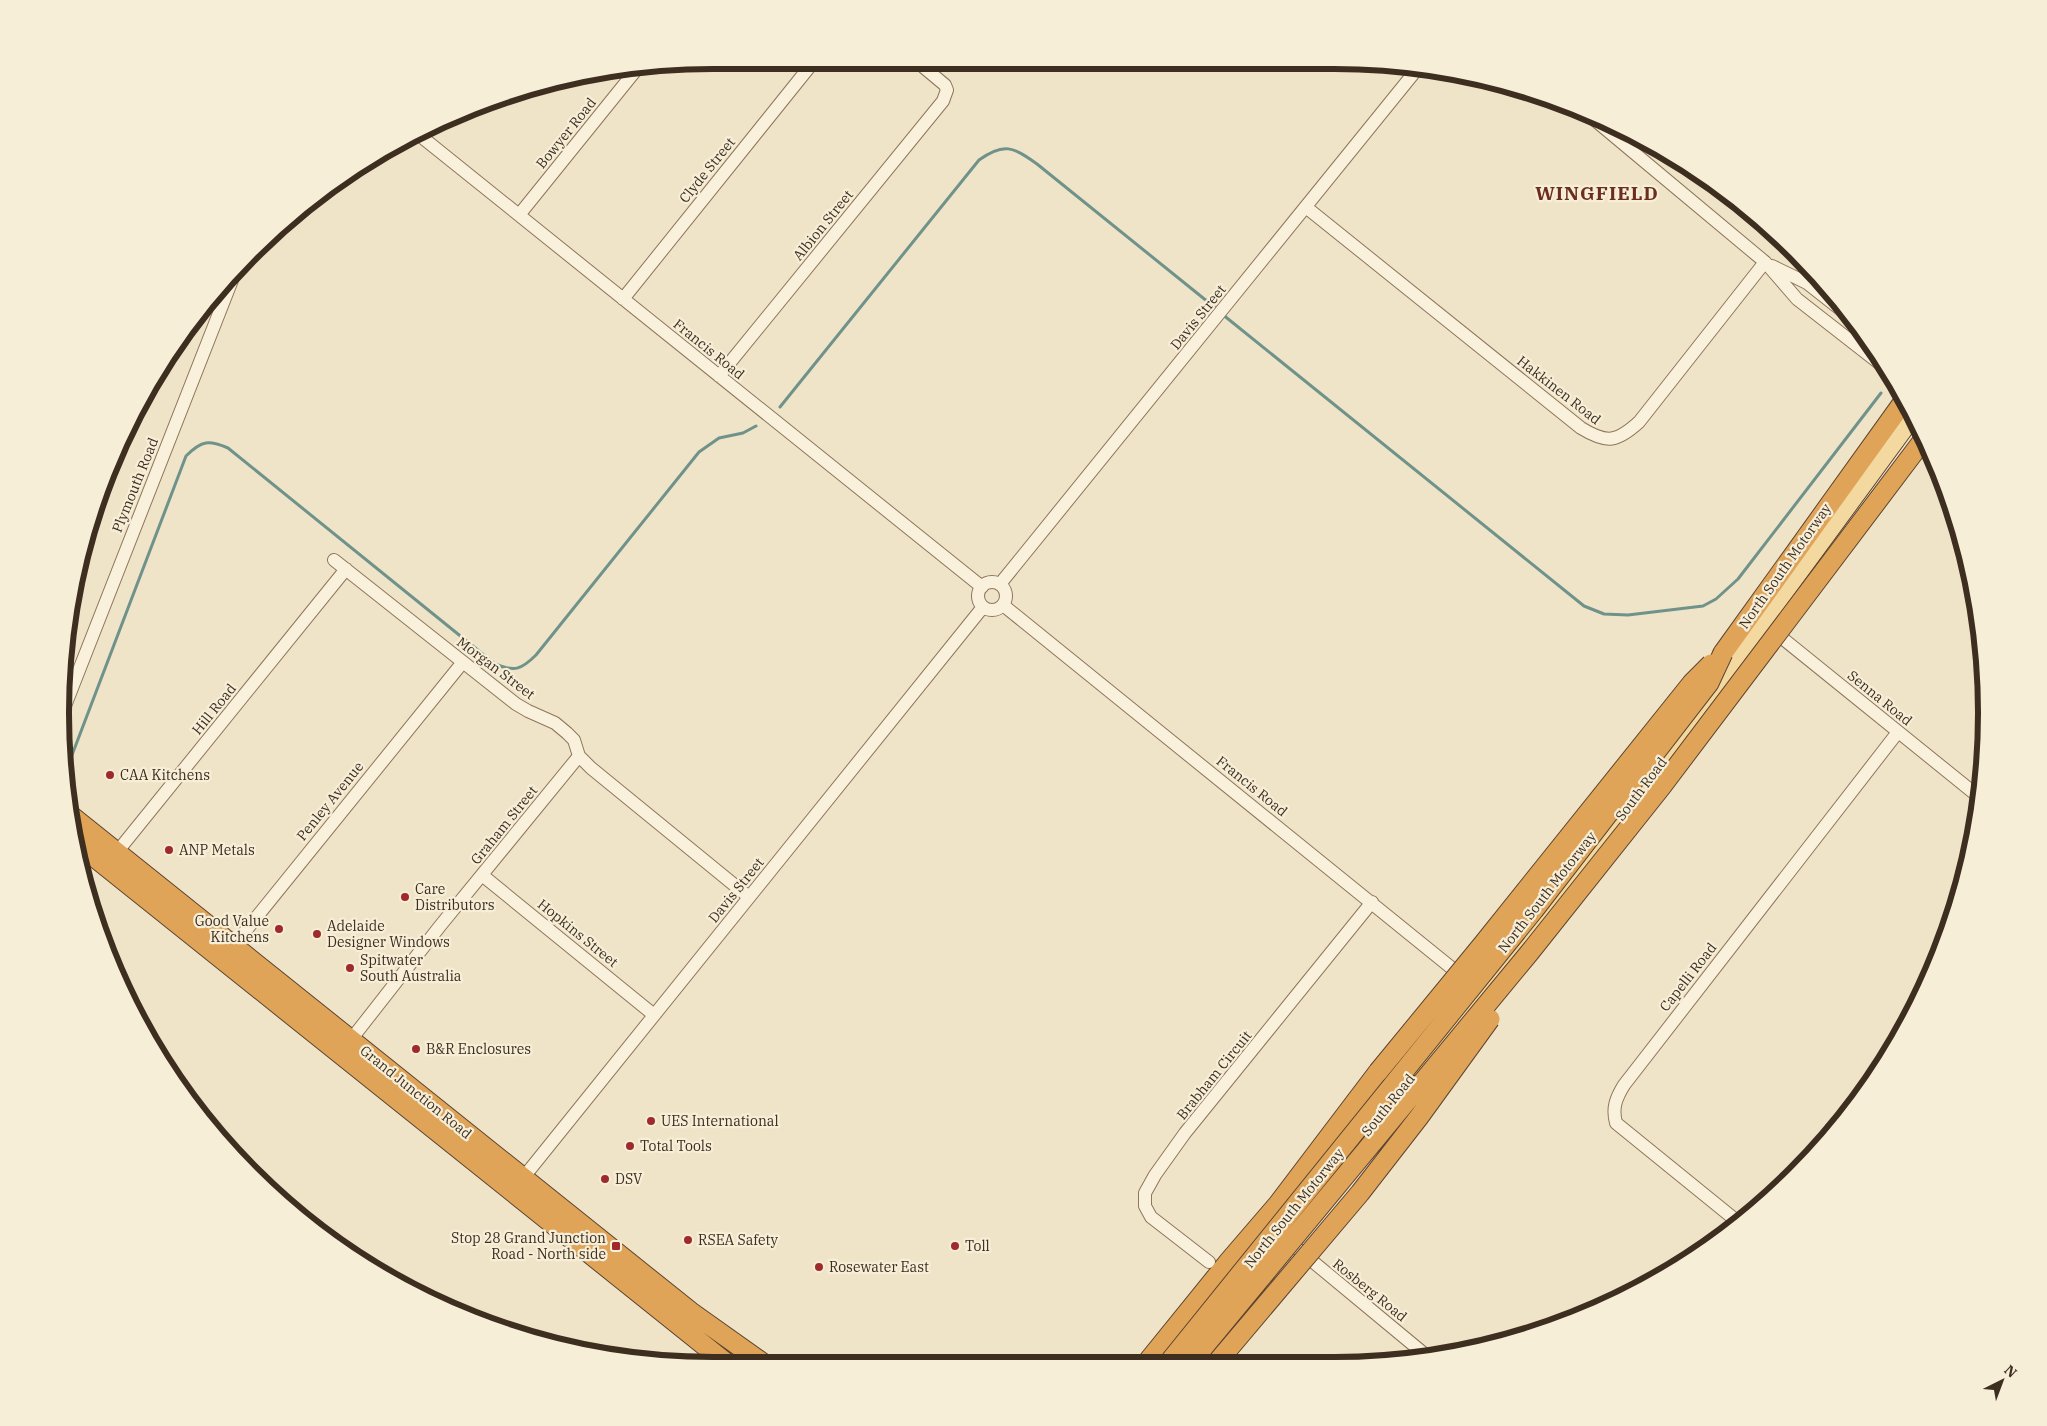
<svg xmlns="http://www.w3.org/2000/svg" width="2047" height="1426" viewBox="0 0 2047 1426" font-family="'IBM Plex Serif',serif">
	<style>
		.lines { fill: none; stroke-linecap: round; stroke-linejoin: round }
		.stream { stroke: #6f938a; stroke-width: 3 }
		.minor-casing { stroke: #8d765c; stroke-width: 14 }
		.major-casing { stroke: #5b4430; stroke-width: 18 }
		.highway-casing { stroke: #5b4430; stroke-width: 21 }
		.minor { stroke: #faf1dc; stroke-width: 12 }
		.major { stroke: #f3d9a0; stroke-width: 16 }
		.highway { stroke: #e0a458; stroke-width: 19 }
		.highway-bridge-casing { stroke: #5b4430; stroke-width: 21; stroke-linecap: butt }
		.highway-bridge { stroke: #e0a458; stroke-width: 19 }
		.poi-dot { fill: #9e2a2b; stroke: #f7eed8; stroke-width: 2 }
		.labels { text-anchor: middle; dominant-baseline: central; stroke-width: 4.5; stroke-linejoin: round; paint-order: stroke }
		.street-label { font-size: 14px; fill: #3d2e20; stroke: #f7eed8 }
		.poi-label { font-size: 14px; fill: #3d2e20; stroke: #f7eed8; text-anchor: start }
		.district-label { font-size: 19px; font-weight: bold; letter-spacing: 1px; fill: #6b2e1e; stroke: #f7eed8 }
		.rim { fill: none; stroke: #3d2e20; stroke-width: 6 }
	</style>
	<rect width="100%" height="100%" fill="#f0e4c8"/>
	<g class="lines">
		<path class="stream" d="M1222,314L1584,606L1604,614L1628,615L1703,606L1716,599L1738,579L1881,393
			M780,407L979,160C1004,142 1013,147 1037,164L1218,310
			M64,776L186,456C202,440 209,440 228,448L495,664C514,672 521,670 536,655L699,452L719,438L743,433L756,426"/>
		<defs>
			<path id="minor" d="M1590,116L1765,262L1797,299L1888,370
				M418,134L982,587
				M1307,208L1581,428C1607,444 1617,442 1639,422L1765,262
				M519,215L636,70
				M1772,266L1807,283L1849,316
				M623,299L815,60
				M719,376L943,101L947,90L945,85L915,60
				M334,560L516,704L528,711L555,723L567,733L574,740L579,756L591,768L749,897
				M978 596a14 14 0 1 1 28 0a14 14 0 1 1-28 0Z
				M1000,584L1418,68
				M1003,605L1464,978
				M1771,629L1979,797
				M63,711L236,270
				M113,857L346,569
				M482,875L654,1015
				M230,950L463,662
				M346,1046L440,926L579,756
				M519,1183L983,607
				M1738,1222L1616,1123C1612,1108 1616,1098 1624,1085L1898,732
				M1294,1246L1428,1357
				M1209,1262L1151,1217L1145,1206V1193L1155,1175L1185,1133L1372,902"/>
			<path id="major" d="M1418,1068L1628,807L1913,418"/>
			<path id="highway" d="M1723,653L1904,401
				M69,814L691,1312L767,1366
				M73,840L730,1366
				M1144,1366L1229,1261L1278,1204L1378,1072"/>
		</defs>
		<use href="#minor" class="minor-casing"/>
		<use href="#major" class="major-casing"/>
		<use href="#highway" class="highway-casing"/>
		<use href="#minor" class="minor"/>
		<use href="#major" class="major"/>
		<use href="#highway" class="highway"/>
		<defs>
			<path id="highway-bridge" d="M1378,1072L1483,944L1692,683L1711,664
				M1166,1366L1534,910L1709,683L1723,653
				M1188,1366L1530,952L1662,786L1924,439
				M1214,1366L1360,1193L1419,1117L1490,1019"/>
		</defs>
		<use href="#highway-bridge" class="highway-bridge-casing"/>
		<use href="#highway-bridge" class="highway-bridge"/>
	</g>
	<g class="poi-dot">
		<circle cx="110" cy="775" r="5"/>
		<circle cx="169" cy="850" r="5"/>
		<circle cx="405" cy="897" r="5"/>
		<circle cx="279" cy="929" r="5"/>
		<circle cx="317" cy="934" r="5"/>
		<circle cx="350" cy="968" r="5"/>
		<circle cx="416" cy="1049" r="5"/>
		<circle cx="651" cy="1121" r="5"/>
		<circle cx="630" cy="1146" r="5"/>
		<circle cx="605" cy="1179" r="5"/>
		<circle cx="688" cy="1240" r="5"/>
		<rect x="611" y="1241" width="10" height="10" rx="2.5"/>
		<circle cx="955" cy="1246" r="5"/>
		<circle cx="819" cy="1267" r="5"/>
	</g>
	<g class="labels">
		<g class="street-label">
			<text transform="translate(566 133) rotate(-51)">Bowyer Road</text>
			<text transform="translate(707 170) rotate(-51)">Clyde Street</text>
			<text transform="translate(823 225) rotate(-51)">Albion Street</text>
			<text transform="translate(1198 317) rotate(-51)">Davis Street</text>
			<text transform="translate(709 349) rotate(39)">Francis Road</text>
			<text transform="translate(1559 390) rotate(38)">Hakkinen Road</text>
			<text transform="translate(135 485) rotate(-68)">Plymouth Road</text>
			<text transform="translate(1785 566) rotate(-55)">North South Motorway</text>
			<text transform="translate(496 668) rotate(37)">Morgan Street</text>
			<text transform="translate(1880 698) rotate(39)">Senna Road</text>
			<text transform="translate(214 709) rotate(-51)">Hill Road</text>
			<text transform="translate(1252 786) rotate(39)">Francis Road</text>
			<text transform="translate(1641 789) rotate(-53)">South Road</text>
			<text transform="translate(330 801) rotate(-51)">Penley Avenue</text>
			<text transform="translate(504 825) rotate(-51)">Graham Street</text>
			<text transform="translate(736 890) rotate(-51)">Davis Street</text>
			<text transform="translate(1547 892) rotate(-52)">North South Motorway</text>
			<text transform="translate(578 933) rotate(39)">Hopkins Street</text>
			<text transform="translate(1688 977) rotate(-52)">Capelli Road</text>
			<text transform="translate(1214 1075) rotate(-51)">Brabham Circuit</text>
			<text transform="translate(416 1092) rotate(39)">Grand Junction Road</text>
			<text transform="translate(1388 1105) rotate(-51)">South Road</text>
			<text transform="translate(1294 1208) rotate(-51)">North South Motorway</text>
			<text transform="translate(1370 1290) rotate(39)">Rosberg Road</text>
		</g>
		<g class="poi-label">
			<text x="120" y="775">CAA Kitchens</text>
			<text x="179" y="850">ANP Metals</text>
			<text x="415" y="889">Care<tspan x="415" dy="16">Distributors</tspan></text>
			<text x="269" y="921" text-anchor="end">Good Value<tspan x="269" dy="16">Kitchens</tspan></text>
			<text x="327" y="926">Adelaide<tspan x="327" dy="16">Designer Windows</tspan></text>
			<text x="360" y="960">Spitwater<tspan x="360" dy="16">South Australia</tspan></text>
			<text x="426" y="1049">B&amp;R Enclosures</text>
			<text x="661" y="1121">UES International</text>
			<text x="640" y="1146">Total Tools</text>
			<text x="615" y="1179">DSV</text>
			<text x="606" y="1238" text-anchor="end">Stop 28 Grand Junction<tspan x="606" dy="16">Road - North side</tspan></text>
			<text x="698" y="1240">RSEA Safety</text>
			<text x="965" y="1246">Toll</text>
			<text x="829" y="1267">Rosewater East</text>
		</g>
		<g class="district-label">
			<text x="1597" y="193">WINGFIELD</text>
		</g>
	</g>
	<path d="M0 0H2047V1426H0ZM713 69H1334A644 644 0 0 1 1978 713V713A644 644 0 0 1 1334 1357H713A644 644 0 0 1 69 713V713A644 644 0 0 1 713 69Z" fill="#f7eed8" fill-rule="evenodd"/>
	<path class="rim" d="M713 69H1334A644 644 0 0 1 1978 713V713A644 644 0 0 1 1334 1357H713A644 644 0 0 1 69 713V713A644 644 0 0 1 713 69Z"/>
	<g transform="translate(2002 1381) rotate(42)" stroke="#f7eed8" stroke-width="4" paint-order="stroke">
	<path d="M0-4L9 19L0 12L-9 19Z" fill="#3d2e20"/>
	<text y="-8" font-size="14" font-weight="bold" text-anchor="middle" fill="#3d2e20">N</text>
	</g>
</svg>
